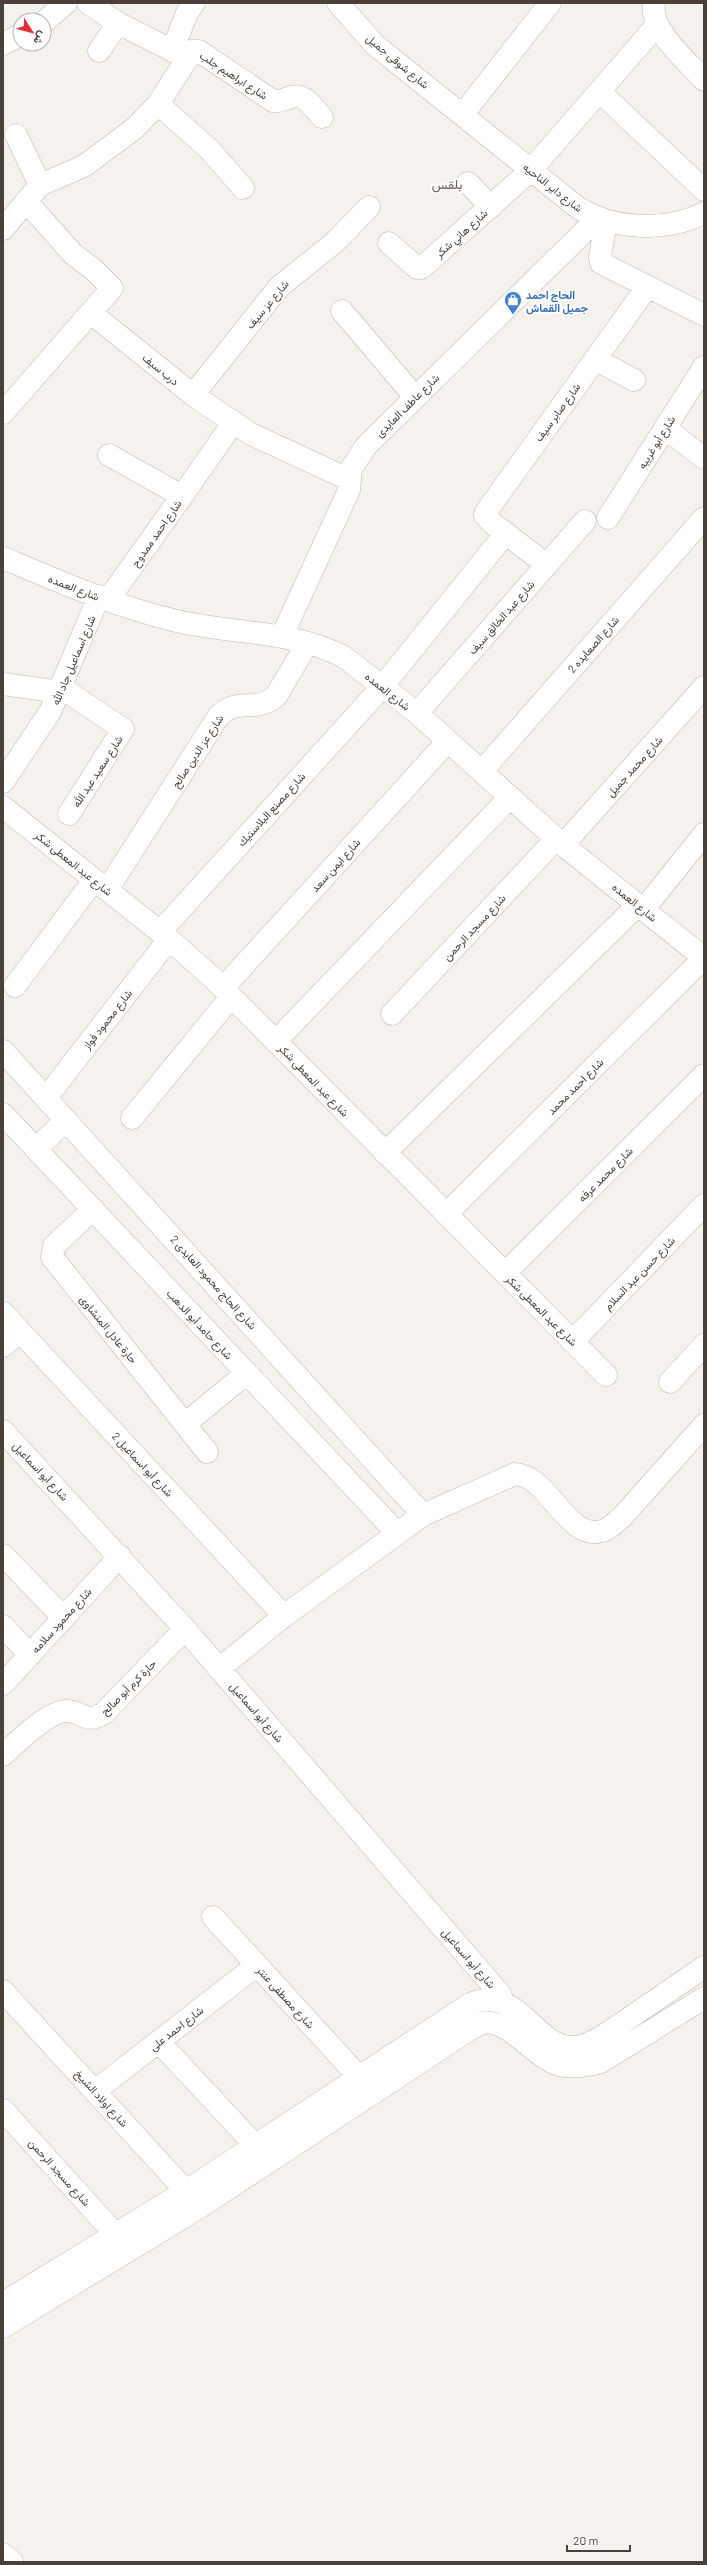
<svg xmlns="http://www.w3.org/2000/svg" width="707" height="2565" viewBox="0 0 707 2565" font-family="Barlow,Vazirmatn,sans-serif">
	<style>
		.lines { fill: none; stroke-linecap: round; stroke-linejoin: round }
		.minor-casing { stroke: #c0b7af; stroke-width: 23 }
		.minor { stroke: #fff; stroke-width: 22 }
		.labels { text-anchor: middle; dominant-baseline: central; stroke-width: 4; stroke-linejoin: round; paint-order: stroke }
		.street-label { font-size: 11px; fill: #49403a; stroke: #fff }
		.shop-label { font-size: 11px; font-weight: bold; fill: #366cbe; stroke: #fff; text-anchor: start }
		.quarter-label { font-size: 13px; fill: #6b5c52; stroke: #fff }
	</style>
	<rect width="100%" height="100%" fill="#f5f1ec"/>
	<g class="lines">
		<defs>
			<path id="minor" d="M88,3L118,23L187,58
				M338,3L375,45L577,207C613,230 666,232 704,213
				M654,3C649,30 687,61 704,80
				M44,22L66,3
				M3,44L20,35
				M99,51L118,23
				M172,51L187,13L194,3
				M600,92L704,190
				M158,104L209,149L243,188
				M463,114L550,3
				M16,135L40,185
				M468,183L491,207
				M606,221L600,257L601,263L704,315
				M3,229L40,185L84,166L135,128L158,104L192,51H199L273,101C280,102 282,100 288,98C304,91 312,106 322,117
				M389,243L417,268H421L426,264L531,170L657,25
				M342,311L415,397
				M91,313L193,395L251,434L350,480
				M595,359L634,380
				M193,395L279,287L335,242L369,207
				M3,413L112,288L94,270L73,254L26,201
				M665,428L704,458
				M182,496L233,423
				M608,518L704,367
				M3,558C60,582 117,607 177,621C232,634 293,630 344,657L417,713L563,845L704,958
				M547,565L492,523L485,515L486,512L647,287
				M108,600L182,496L109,455
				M282,636L349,490L351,469L366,446L598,218
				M3,684L60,692
				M62,688L123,729L69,814
				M417,713L585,521
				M482,771L704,518
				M3,782L50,712L99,596
				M3,807L169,939L215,980L606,1375
				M563,845L704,687
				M107,890L218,717C236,696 256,714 276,696L307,644
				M644,909L704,834
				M160,932L382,687L506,533
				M15,986L94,880
				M223,988L448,741
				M392,1014L556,839
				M276,1041L510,797
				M3,1051L423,1515
				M46,1098L169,939
				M3,1114L397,1533
				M132,1118L231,997
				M36,1149L66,1120
				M385,1153L638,905
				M93,1209L54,1246L52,1257L207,1452
				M446,1214L704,958
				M505,1273L704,1075
				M3,1313L284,1616
				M573,1341L704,1205
				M3,1346L20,1331
				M670,1382L704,1345
				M185,1424L247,1373
				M3,1431L185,1629L500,1994L503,2001
				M3,1555L64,1618
				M3,1626L30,1655
				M219,1669L284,1616L423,1515L515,1474C550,1475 569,1548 607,1529C612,1526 617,1521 622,1517L704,1425
				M3,1684L120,1556
				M3,1755C17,1742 47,1712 66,1711C83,1711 86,1725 104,1713L185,1629
				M213,1917L359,2077
				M3,1991L195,2201
				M159,2042L255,2145
				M95,2091L257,1965
				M3,2110L116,2235
				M3,2303L186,2191L470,2004C523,1982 536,2057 581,2046C598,2042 614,2028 628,2019C654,2001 679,1984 704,1967
				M3,2327L200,2207L469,2030C473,2028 478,2024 483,2023C506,2018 532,2053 552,2062C567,2070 585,2066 601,2062L704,1998
				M3,2554L12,2562"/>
		</defs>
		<use href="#minor" class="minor-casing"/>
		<use href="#minor" class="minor"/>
	</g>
	<defs>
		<symbol id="shop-pin" viewBox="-11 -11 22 30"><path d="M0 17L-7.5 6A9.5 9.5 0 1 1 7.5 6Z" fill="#3f7fe0" stroke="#fff"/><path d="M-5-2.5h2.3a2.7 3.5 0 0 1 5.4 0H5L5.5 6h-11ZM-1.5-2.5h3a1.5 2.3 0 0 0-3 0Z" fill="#fff"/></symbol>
	</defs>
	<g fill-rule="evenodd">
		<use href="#shop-pin" x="503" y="290" width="20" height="27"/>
	</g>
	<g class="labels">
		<g class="street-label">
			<text transform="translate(398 61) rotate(40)">شارع شوقى جميل</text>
			<text transform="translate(234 75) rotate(33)">شارع ابراهيم جلب</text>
			<text transform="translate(553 187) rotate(38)">شارع داير الناحيه</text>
			<text transform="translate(461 233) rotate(-42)">شارع هاني شكر</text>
			<text transform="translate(267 304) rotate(-50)">شارع عز سيف</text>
			<text transform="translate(161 369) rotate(39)">درب سيف</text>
			<text transform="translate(407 405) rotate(-45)">شارع عاطف العايدى</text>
			<text transform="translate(557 412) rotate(-54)">شارع صابر سيف</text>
			<text transform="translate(656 442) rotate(-58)">شارع أبو غريبه</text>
			<text transform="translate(156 533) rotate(-55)">شارع احمد ممدوح</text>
			<text transform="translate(74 587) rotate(21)">شارع العمده</text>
			<text transform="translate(501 617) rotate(-49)">شارع عبد الخالق سيف</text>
			<text transform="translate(593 644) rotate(-49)">شارع الصعايده 2</text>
			<text transform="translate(73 660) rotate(-67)">شارع اسماعيل جاد الله</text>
			<text transform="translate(388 691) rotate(38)">شارع العمده</text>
			<text transform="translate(197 751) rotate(-57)">شارع عز الدين صالح</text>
			<text transform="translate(634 766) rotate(-48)">شارع محمد جميل</text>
			<text transform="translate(97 771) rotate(-57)">شارع سعيد عبد الله</text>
			<text transform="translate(271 809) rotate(-48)">شارع مصنع البلاستيك</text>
			<text transform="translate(74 863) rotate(39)">شارع عبد المعطى شكر</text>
			<text transform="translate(335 865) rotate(-48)">شارع ايمن سعد</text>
			<text transform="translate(635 902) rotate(39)">شارع العمده</text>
			<text transform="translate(474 927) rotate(-47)">شارع مسجد الرحمن</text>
			<text transform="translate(107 1019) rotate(-52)">شارع محمود فواز</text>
			<text transform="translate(314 1080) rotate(46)">شارع عبد المعطى شكر</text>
			<text transform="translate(575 1086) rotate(-45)">شارع احمد محمد</text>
			<text transform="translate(605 1174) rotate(-45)">شارع محمد عرفه</text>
			<text transform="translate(639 1273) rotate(-46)">شارع حسن عبد السلام</text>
			<text transform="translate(214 1282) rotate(48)">شارع الحاج محمود العايدى 2</text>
			<text transform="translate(542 1310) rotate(45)">شارع عبد المعطى شكر</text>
			<text transform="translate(200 1324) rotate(47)">شارع حامد أبو الدهب</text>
			<text transform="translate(109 1329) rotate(51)">حارة عادل المنشاوى</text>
			<text transform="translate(143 1464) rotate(47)">شارع أبو اسماعيل 2</text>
			<text transform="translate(41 1471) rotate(47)">شارع أبو اسماعيل</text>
			<text transform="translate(61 1620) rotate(-48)">شارع محمود سلامه</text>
			<text transform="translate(128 1687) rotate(-45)">حارة كرم أبو صالح</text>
			<text transform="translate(257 1712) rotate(49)">شارع أبو اسماعيل</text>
			<text transform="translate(469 1958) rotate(49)">شارع أبو اسماعيل</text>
			<text transform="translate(286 1997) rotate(48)">شارع مصطفى عنتر</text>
			<text transform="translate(176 2028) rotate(-38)">شارع احمد على</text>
			<text transform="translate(102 2098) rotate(48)">شارع اولاد الشيخ</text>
			<text transform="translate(60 2172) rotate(48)">شارع مسجد الرحمن</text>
		</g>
		<g class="shop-label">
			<text x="526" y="294">الحاج احمد<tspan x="526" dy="13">جميل القماش</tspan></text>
		</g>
		<g class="quarter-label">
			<text x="447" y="184">بلقس</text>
		</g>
	</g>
	<rect width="707" height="2565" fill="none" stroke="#49403a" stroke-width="8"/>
	<g transform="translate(32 32) rotate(126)"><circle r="19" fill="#ffffff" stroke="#b6b3b0"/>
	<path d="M0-3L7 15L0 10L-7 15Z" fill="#ec2c34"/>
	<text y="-6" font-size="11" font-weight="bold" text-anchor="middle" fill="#49403a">ش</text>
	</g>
	<path d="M567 2545v6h63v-6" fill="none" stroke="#49403a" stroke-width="2"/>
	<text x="573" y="2545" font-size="12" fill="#49403a" stroke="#ffffff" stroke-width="3" paint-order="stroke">20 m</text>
</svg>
